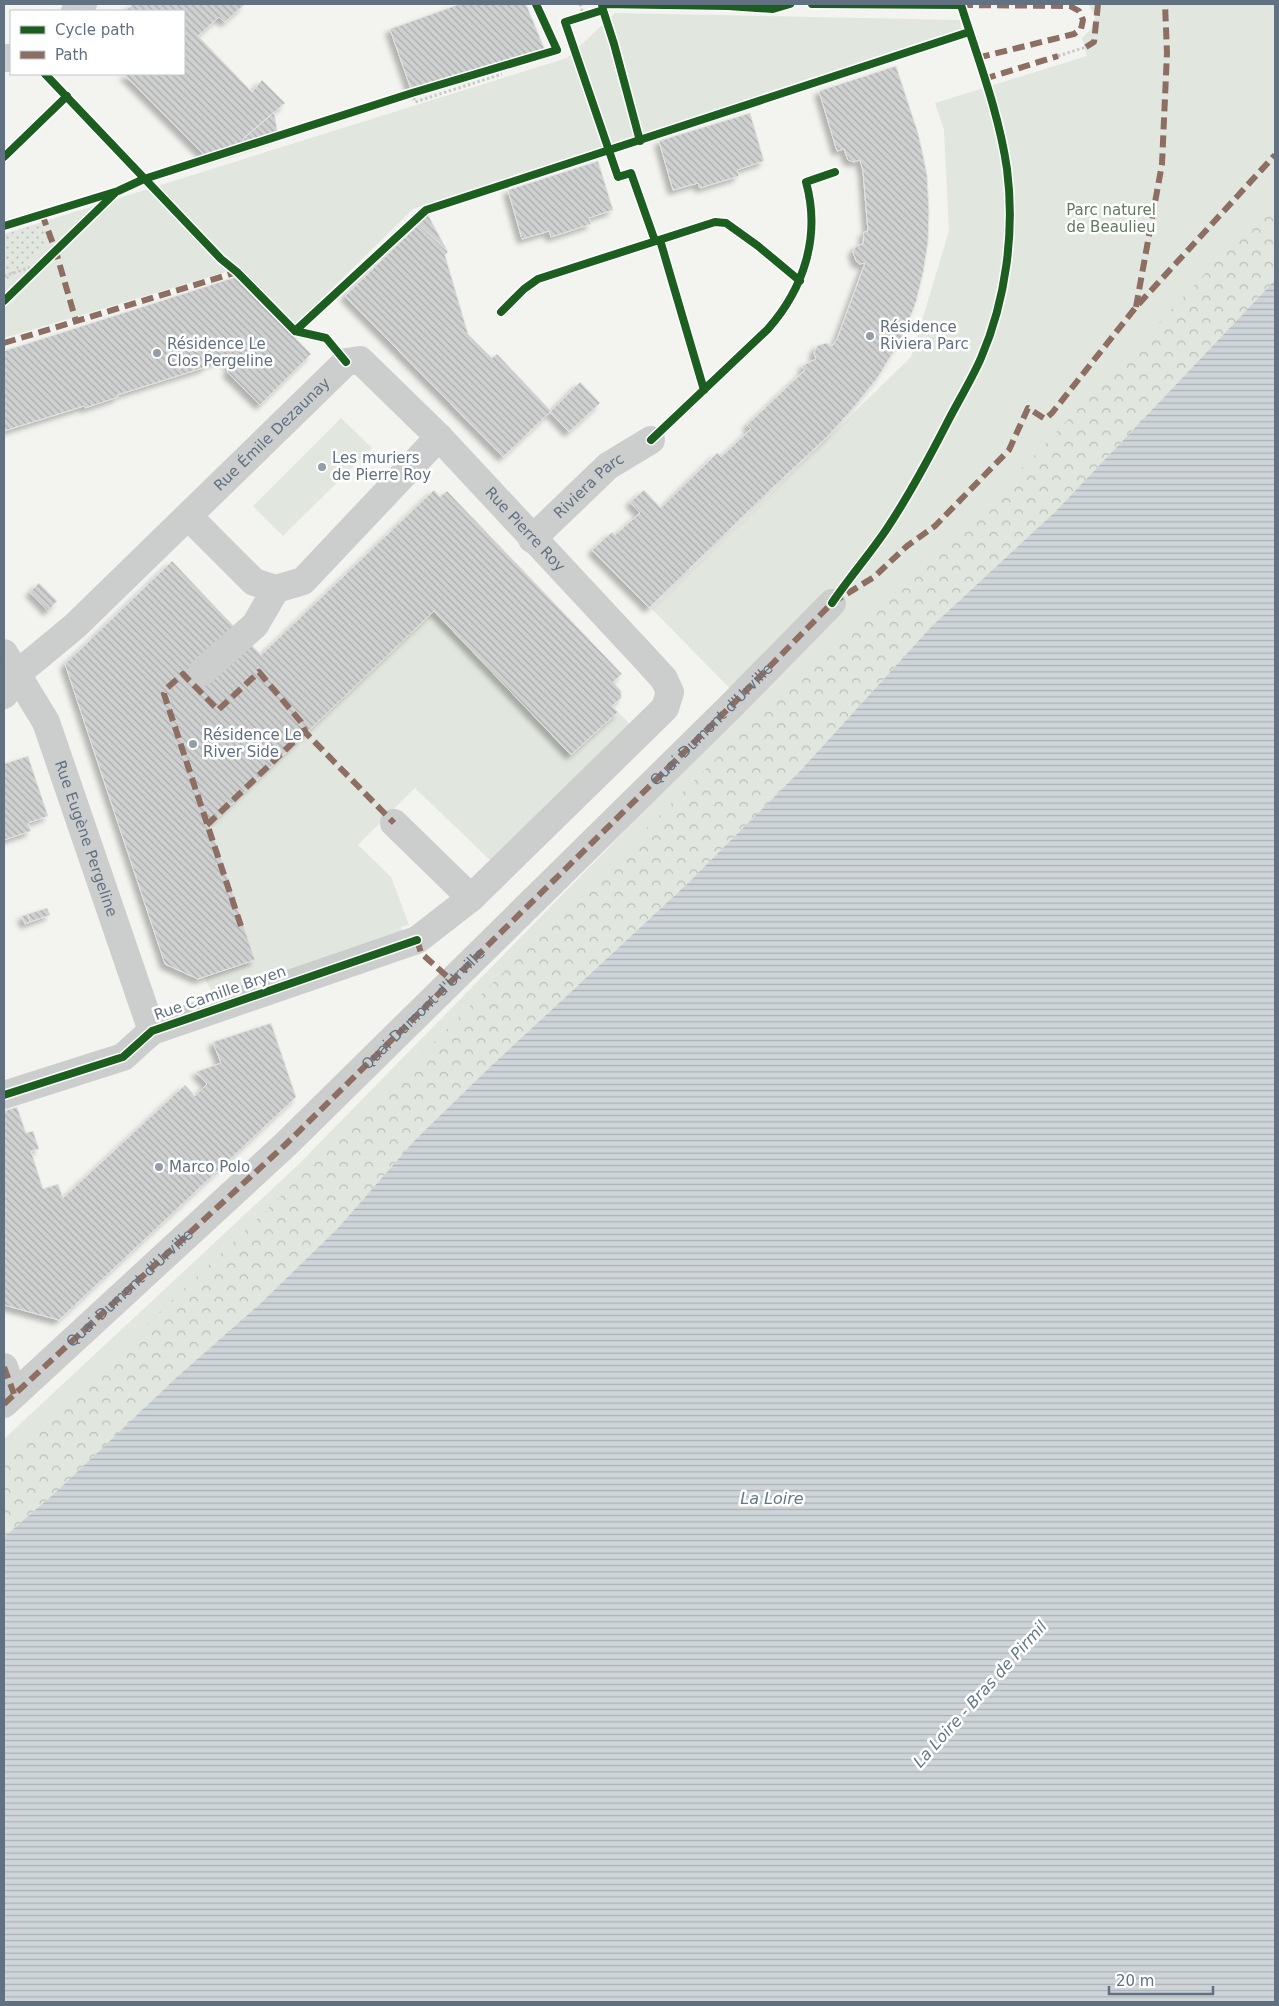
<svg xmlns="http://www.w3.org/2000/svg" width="1279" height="2006" viewBox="0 0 1279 2006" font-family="'DejaVu Sans',sans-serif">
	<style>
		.green { fill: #e1e6de }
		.forest { fill: url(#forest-crowns) }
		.garden { fill: url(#garden-dots) }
		.water { fill: url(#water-rules) }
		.building { fill: url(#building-back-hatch); stroke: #e2e2e0; filter: url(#shadow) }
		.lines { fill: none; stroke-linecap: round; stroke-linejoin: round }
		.path { stroke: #c9caca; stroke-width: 3; stroke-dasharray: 2.5 2.5; stroke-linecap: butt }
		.minor { stroke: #cccdcd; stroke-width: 28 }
		.quiet { stroke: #8d6e63; stroke-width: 6; stroke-dasharray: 12 6; stroke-linecap: butt }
		.cycleway-casing { stroke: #fff; stroke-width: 11 }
		.cycleway { stroke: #1b5e20; stroke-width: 8 }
		.poi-dot { fill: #949ea8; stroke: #fff; stroke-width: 2 }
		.labels { text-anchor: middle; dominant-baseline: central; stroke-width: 5; stroke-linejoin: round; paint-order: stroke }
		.park-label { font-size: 15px; fill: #637960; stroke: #fff }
		.poi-label { font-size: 15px; fill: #617182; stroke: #fff; text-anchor: start }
		.street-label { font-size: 15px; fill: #617182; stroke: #fff }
		.water-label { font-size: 16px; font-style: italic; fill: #617a87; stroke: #fff }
	</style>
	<defs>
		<pattern id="forest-crowns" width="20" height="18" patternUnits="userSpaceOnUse" patternTransform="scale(1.25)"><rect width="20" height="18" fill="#e1e6de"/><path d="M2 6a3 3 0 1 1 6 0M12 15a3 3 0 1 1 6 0" fill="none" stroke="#babfb9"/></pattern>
		<pattern id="garden-dots" width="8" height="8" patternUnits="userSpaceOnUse" patternTransform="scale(1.25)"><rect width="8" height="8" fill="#e1e6de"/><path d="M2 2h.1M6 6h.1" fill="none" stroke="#babfb9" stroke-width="1.8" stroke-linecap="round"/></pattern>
		<pattern id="water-rules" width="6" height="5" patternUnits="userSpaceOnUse" patternTransform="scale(1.25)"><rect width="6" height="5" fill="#ced5d8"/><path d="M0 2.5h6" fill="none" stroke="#abb1b5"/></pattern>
		<pattern id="building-back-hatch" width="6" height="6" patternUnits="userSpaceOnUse" patternTransform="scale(1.25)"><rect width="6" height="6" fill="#cfd0d0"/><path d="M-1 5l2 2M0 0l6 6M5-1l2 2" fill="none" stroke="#abadae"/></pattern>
		<filter id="shadow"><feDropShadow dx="-4.5" dy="4.5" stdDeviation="2.5" flood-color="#0004"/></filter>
	</defs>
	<rect width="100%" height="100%" fill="#f3f3f0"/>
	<path class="green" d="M1087,4H1275V280L552,1009L489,1068L4,1537V1439L299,1164L747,706L652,609L911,357L949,231L944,130L935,103L1087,56L1082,38L1091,29L1095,17L1089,5Z
		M615,13L960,20L962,36L413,209L293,327L239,268L4,338V234L567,58Z
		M341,418L372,448L283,536L253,506Z
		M434,611L571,755L618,712L631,725L491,861L415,788L358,845L391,877L409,925L401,927L404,937L223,995L221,989L211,990L204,977L255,960L210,825Z"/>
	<path class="forest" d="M1275,199V280L1056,511L931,627L801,770L687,884L489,1068L415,1140L338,1228L260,1304L178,1376L56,1492L4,1537V1460L273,1204L827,647L923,566L1031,459Z"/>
	<path class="garden" d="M43,222L49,243L4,285V235Z"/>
	<path class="water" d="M1275,280V2002H4V1537L56,1492L178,1376L260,1304L338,1228L415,1140L489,1068L687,884L801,770L931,627L1056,511Z"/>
	<path class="building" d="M133,4H245L225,22L219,17L198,36L252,92L262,80L285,103L243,139L248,145L207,158L124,74H184V11H125Z
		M460,4H526L545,50L412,92L390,29Z
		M896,66L918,133L923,155L927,175L929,212L928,242L923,273L916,302L904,334L878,377L854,407L828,436L769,491L649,608L592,550L612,532L615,535L640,513L630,502L644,490L661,508L717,453L721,457L751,429L747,425L805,370L802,366L816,359L814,353L817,346L826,343L832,346L837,339L865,263L860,264L856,261L853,252L856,246L863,244L864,232L868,231L863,171L860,160L854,162L848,160L844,149L837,151L819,91Z
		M274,112L278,135L248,145L243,139Z
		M750,113L764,161L737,170L739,176L700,188L698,183L673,190L659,141Z
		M598,161L613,210L589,218L591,224L551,237L549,231L522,239L508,190Z
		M428,215L448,252L419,224Z
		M419,224L448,252L445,255L468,334L492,358L497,354L551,411L503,457L345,296Z
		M236,277L311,354L260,405L227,372L231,367L223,358L205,365L206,367L117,395L118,397L85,408L84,406L4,431V351Z
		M580,382L600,403L569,432L550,412Z
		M434,490L440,497L447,491L622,674L613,682L621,691V698L612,706L618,712L571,755L434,611L210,825L255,960L198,979L165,964L65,664L172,561L261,655Z
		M39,583L57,601L48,611L30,592Z
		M28,756L48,816L28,823L31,831L4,840V764Z
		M47,908L50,915L30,922L28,914Z
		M28,914L30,922L25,924L22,916Z
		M271,1023L296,1097L59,1320L4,1305V1111L17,1107L26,1133L33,1131L39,1149L31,1151L43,1189L58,1184L63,1198L185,1085L195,1096L207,1084L196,1072L221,1063L213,1042Z"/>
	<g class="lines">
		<path class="path" d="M536,4L557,50
			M580,4L584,16
			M812,4L961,5C978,59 999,113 1007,169C1015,231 1006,300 981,358C971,381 957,402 946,425C928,460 908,497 886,530C875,546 861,561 850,578
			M603,10L602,4L728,6L773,9L790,4
			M565,22L618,177L631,173L655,241
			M1058,56L1086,47
			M412,93L415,102L502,74
			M660,240L704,390
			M4,276L44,263
			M501,312L524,289L538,279L715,222L726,223L758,246L800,281
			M295,331L426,210L969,32
			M674,419C694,399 714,380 734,361C751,345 769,330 783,312C810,276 818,225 806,182L835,172"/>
		<g class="minor">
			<path d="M75,11L83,4"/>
			<path d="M4,58H11"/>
			<path d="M189,517L254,582L276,589L303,581L439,437"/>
			<path id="s1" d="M532,539L608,466L651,440"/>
			<path id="s2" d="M4,653L46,722L152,1031"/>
			<path d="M202,672L255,625L276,589"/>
			<path id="s3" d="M4,695L17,674L75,626L346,362L360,360L439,437L644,657L664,679L670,692L665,708L471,898L417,940L152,1031L123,1057L4,1095"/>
			<path d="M394,823L471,898"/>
			<path d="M4,1367L14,1394"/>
			<path d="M4,1404L285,1145L732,705L832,603"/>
		</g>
		<g class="quiet">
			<path d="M961,5L1070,6L1079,11L1083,20L1081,29L1074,34L977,58"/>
			<path d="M1086,47L1094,42L1098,4"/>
			<path d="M984,79L1058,56"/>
			<path d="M42,214L56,252L76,321"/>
			<path d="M1136,307L1162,164L1167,53L1165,4"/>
			<path d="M4,343L237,272"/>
			<path d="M207,825L305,731"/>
			<path d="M241,926L164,694L166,689L183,674L218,710L259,672L301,722L306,733L394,823"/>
			<path d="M417,940L421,953L452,981"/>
			<path d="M4,1367L14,1394"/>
			<path id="s4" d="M4,1404L285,1145L732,705L832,603L874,577L907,546L935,526L1009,450L1028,408L1045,419L1052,413L1136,307L1275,155"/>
		</g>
		<defs>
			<path id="cycleway" d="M812,4L961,5C978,59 999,113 1007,169C1015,231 1006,300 981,358C971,381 957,403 946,425C928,460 908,497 886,530C869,555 849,578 832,603
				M603,10L602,4L728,6L773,9L790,4
				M45,74L221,259L237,272L295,331L326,338L346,362
				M640,141L614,44L603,10L565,22L618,177L631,173L655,241
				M4,157L67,96
				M4,226L118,191L144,179L412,93L557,50L536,4
				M660,240L704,390
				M4,301L116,192
				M501,312L524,289L538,279L715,222L726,223L758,246L800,281
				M295,331L426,210L969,32
				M651,440L768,329C804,288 821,236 806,182L835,172
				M4,1095L123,1057L152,1031L417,940"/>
		</defs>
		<use href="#cycleway" class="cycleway-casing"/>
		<use href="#cycleway" class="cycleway"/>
	</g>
	<g class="poi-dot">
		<circle cx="870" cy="336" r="5"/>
		<circle cx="157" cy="353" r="5"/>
		<circle cx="322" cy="467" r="5"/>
		<circle cx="193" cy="744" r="5"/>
		<circle cx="159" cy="1167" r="5"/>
	</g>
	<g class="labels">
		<g class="park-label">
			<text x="1111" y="210">Parc naturel<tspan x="1111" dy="17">de Beaulieu</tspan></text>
		</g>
		<g class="poi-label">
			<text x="880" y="327">Résidence<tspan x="880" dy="17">Riviera Parc</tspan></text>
			<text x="167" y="344">Résidence Le<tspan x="167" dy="17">Clos Pergeline</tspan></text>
			<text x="332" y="458">Les muriers<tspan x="332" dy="17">de Pierre Roy</tspan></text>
			<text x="203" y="735">Résidence Le<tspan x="203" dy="17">River Side</tspan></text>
			<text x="169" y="1167">Marco Polo</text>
		</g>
		<g class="street-label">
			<text stroke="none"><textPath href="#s3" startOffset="375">Rue Émile Dezaunay</textPath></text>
			<text stroke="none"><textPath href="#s1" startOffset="78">Riviera Parc</textPath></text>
			<text stroke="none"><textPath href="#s3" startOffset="729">Rue Pierre Roy</textPath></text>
			<text stroke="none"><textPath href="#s4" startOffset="981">Quai Dumont d'Urville</textPath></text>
			<text stroke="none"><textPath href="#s2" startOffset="204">Rue Eugène Pergeline</textPath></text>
			<text transform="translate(220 993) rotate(-19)">Rue Camille Bryen</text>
			<text stroke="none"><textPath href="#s4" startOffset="576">Quai Dumont d'Urville</textPath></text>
			<text stroke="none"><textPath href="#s4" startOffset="171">Quai Dumont d'Urville</textPath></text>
		</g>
		<g class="water-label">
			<text x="772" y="1498">La Loire</text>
			<text transform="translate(980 1694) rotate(-48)">La Loire - Bras de Pirmil</text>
		</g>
	</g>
	<rect width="1279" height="2006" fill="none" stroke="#617182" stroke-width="10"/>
	<rect x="10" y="10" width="175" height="65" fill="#ffffff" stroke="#c0c6cd"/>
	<rect x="20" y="26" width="25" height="8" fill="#1b5e20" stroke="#c0c6cd"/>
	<text x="55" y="35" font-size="15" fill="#617182">Cycle path</text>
	<rect x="20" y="51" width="25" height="8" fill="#8d6e63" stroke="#c0c6cd"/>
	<text x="55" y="60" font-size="15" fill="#617182">Path</text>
	<path d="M1109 1986v8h104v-8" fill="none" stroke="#617182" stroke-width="2.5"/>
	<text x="1116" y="1986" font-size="15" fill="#617182" stroke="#ffffff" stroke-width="4" paint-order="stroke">20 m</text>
</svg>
